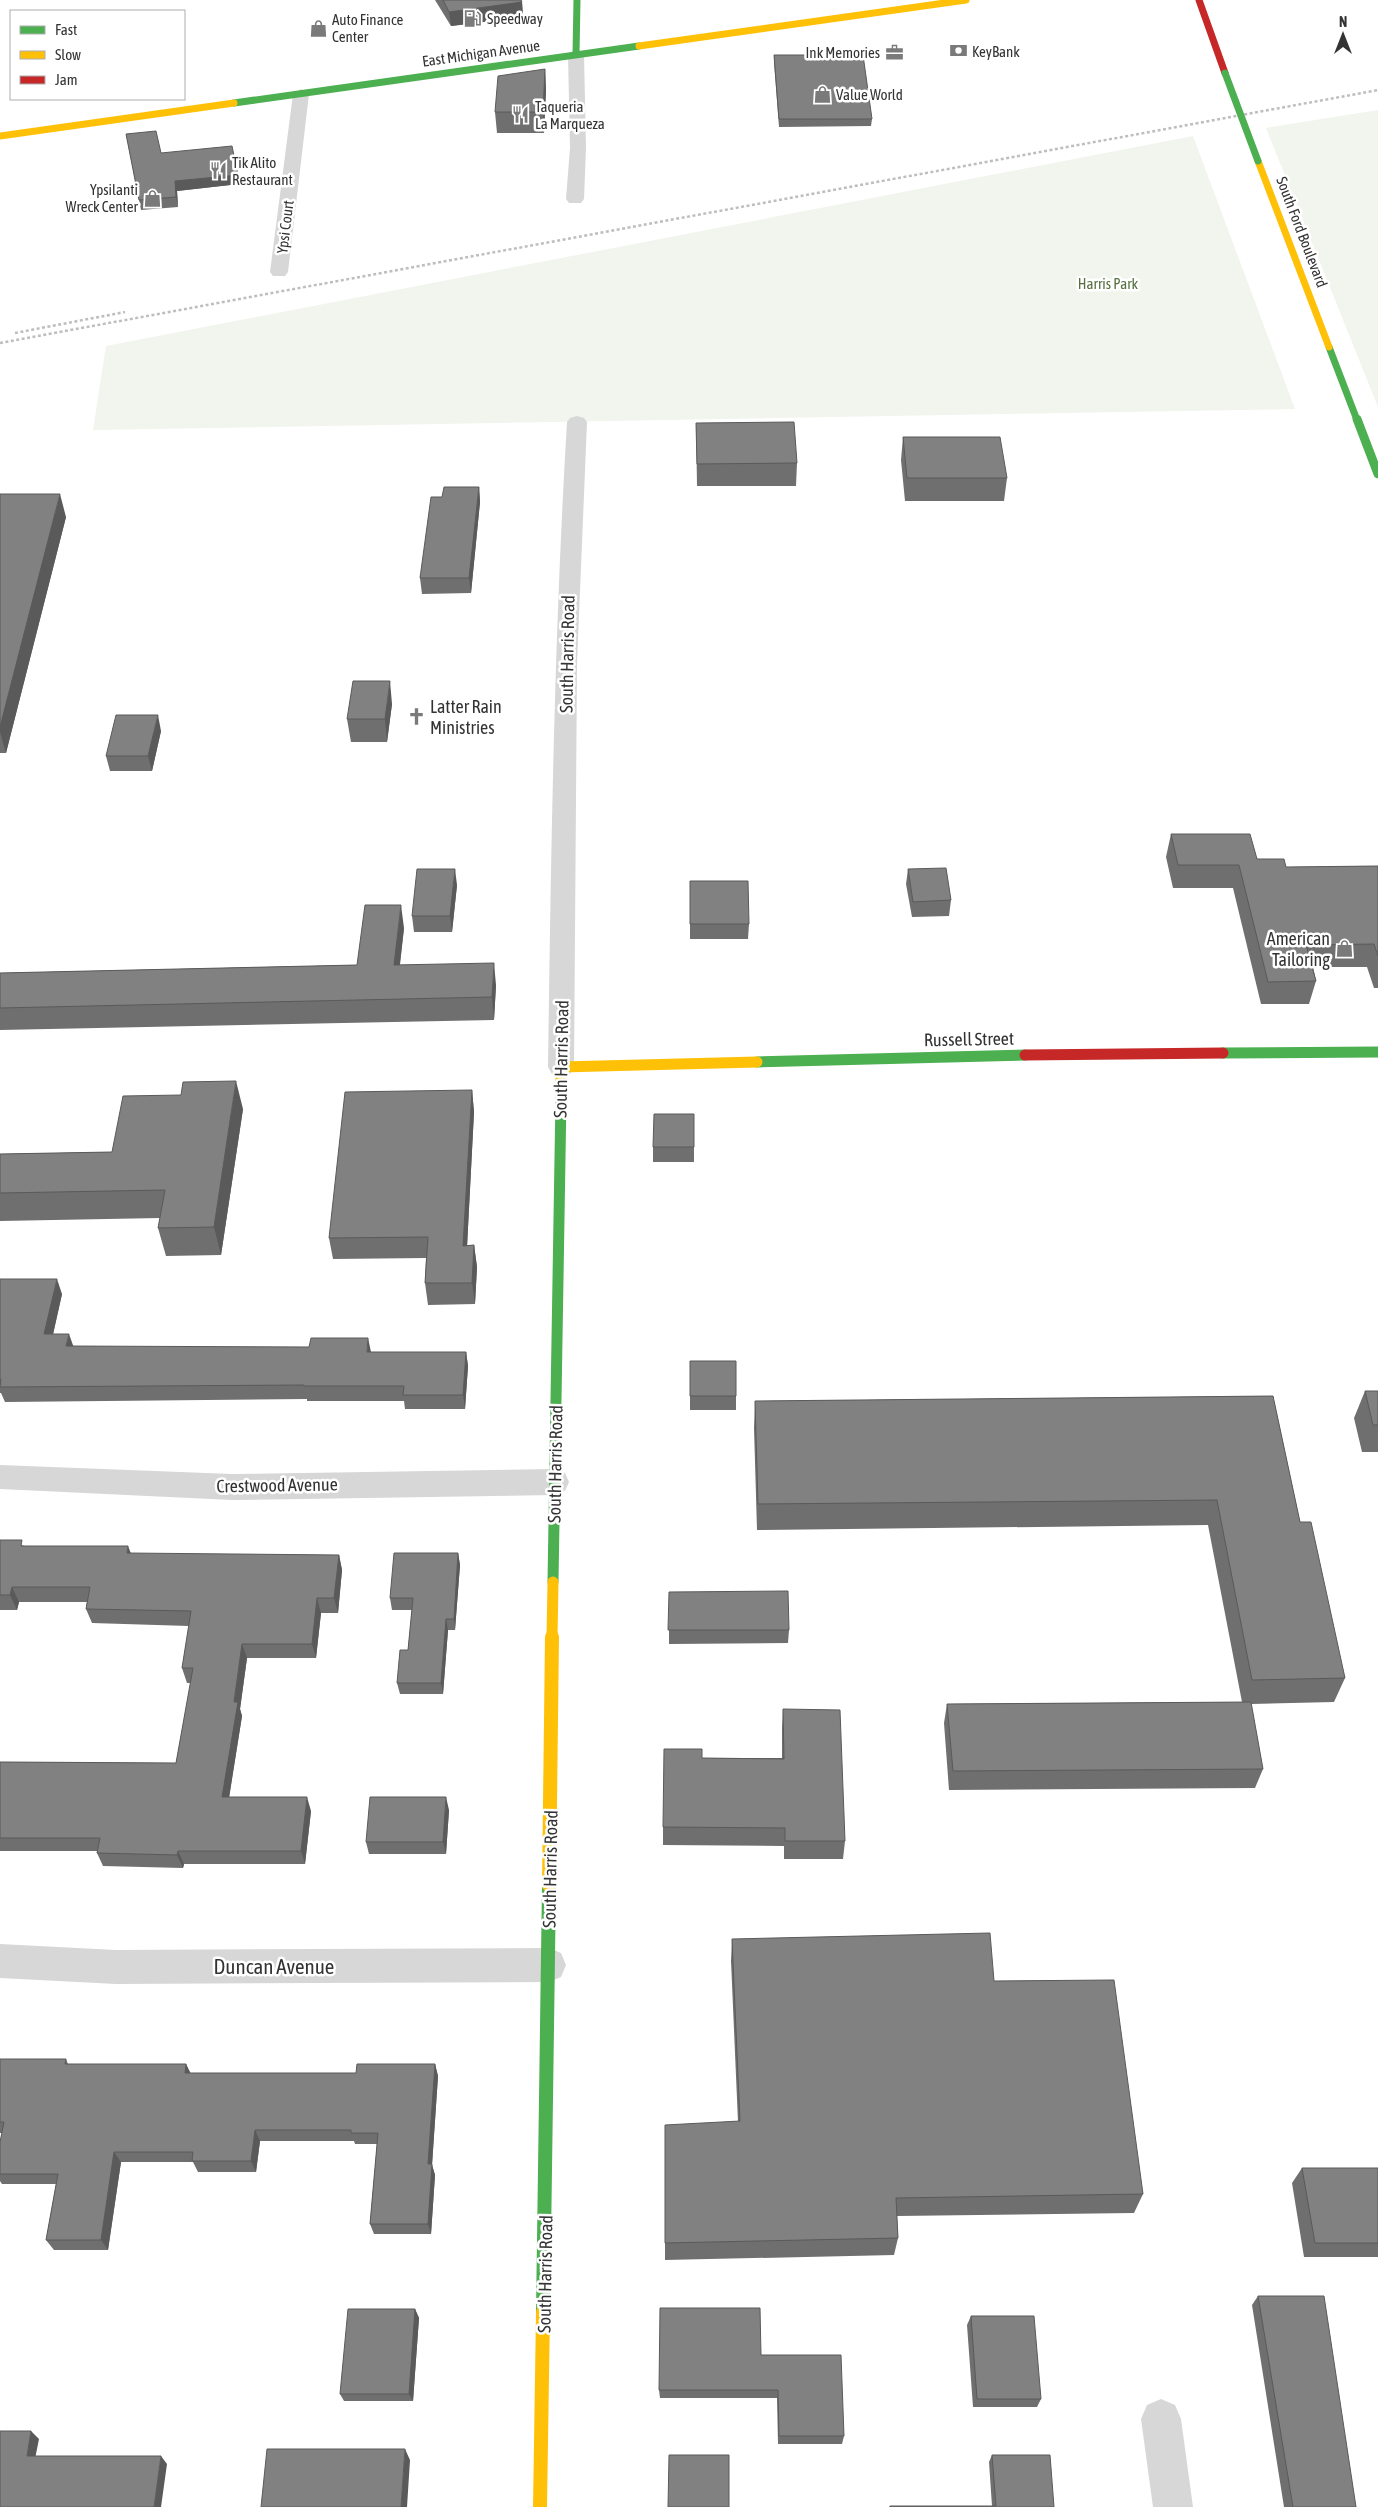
<svg xmlns="http://www.w3.org/2000/svg" width="1378" height="2507" viewBox="0 0 1378 2507" font-family="'Asap Condensed',sans-serif">
	<style>
		.green { fill: #f1f5ed }
		.lines { fill: none; stroke-linecap: round; stroke-linejoin: round }
		.street { fill: #d7d7d7; fill-rule: evenodd }
		.fast-far3 { stroke: #4caf50; stroke-width: 7 }
		.fast-far2 { stroke: #4caf50; stroke-width: 9 }
		.fast-far1 { stroke: #4caf50; stroke-width: 11 }
		.fast { stroke: #4caf50; stroke-width: 14 }
		.slow-far2 { stroke: #ffc107; stroke-width: 7 }
		.slow-far1 { stroke: #ffc107; stroke-width: 11 }
		.slow { stroke: #ffc107; stroke-width: 14 }
		.jam-far1 { stroke: #c62828; stroke-width: 7 }
		.jam { stroke: #c62828; stroke-width: 11 }
		.rail { stroke: #bebebe; stroke-width: 2.5; stroke-dasharray: 3 2.5; stroke-linecap: butt }
		.fast-bridge { stroke: #4caf50; stroke-width: 7 }
		.wall { fill: #6f6f6f }
		.shaded-wall { fill: #5a5a5a }
		.building { fill: #818181; stroke: #5a5a5a }
		.labels { text-anchor: middle; dominant-baseline: central; stroke-width: 5; stroke-linejoin: round; paint-order: stroke }
		.far-poi-label { font-size: 15px; fill: #333; stroke: #fff; text-anchor: start }
		.far-street-label { font-size: 15px; fill: #333; stroke: #fff }
		.far-park-label { font-size: 15px; fill: #56703f; stroke: #fff }
		.street-label { font-size: 18px; fill: #333; stroke: #fff }
		.poi-label { font-size: 18px; fill: #333; stroke: #fff; text-anchor: start }
		.near-street-label { font-size: 21px; fill: #333; stroke: #fff }
	</style>
	<rect width="100%" height="100%" fill="#fff"/>
	<path class="green" d="M1378,110V407L1266,128Z
		M1193,136L1295,409L93,430L106,346Z"/>
	<g class="lines">
		<path class="street" d="M576,49L584,54L586,148L584,199L581,203H569L566,199L570,148L568,54Z
			M301,89L309,94L288,272L285,276H273L270,272L293,94Z
			M577,416L584,418L587,422L577,664L574,1067L570,1074L561,1076L552,1074L548,1067C551,852 554,637 567,422L570,418Z
			M0,1465L232,1474L554,1469L565,1473L569,1482L565,1491L554,1495L232,1500L0,1489Z
			M0,1944L116,1950L549,1948L561,1953L566,1965L561,1977L549,1982L116,1984L0,1978Z
			M1161,2399L1175,2405L1181,2419L1193,2507H1153L1141,2419L1147,2405Z"/>
		<path class="fast-far3" d="M576,54L577,0
			M234,103L639,46
			M1329,347L1357,420"/>
		<path class="fast-far2" d="M1357,419L1378,474"/>
		<path class="fast-far1" d="M1223,1053L1378,1052
			M757,1062L1025,1055
			M553,1582L561,1097"/>
		<path class="fast" d="M543,2312L549,1885"/>
		<path class="slow-far2" d="M639,46L966,0
			M0,136L234,103
			M1258,161L1329,347"/>
		<path class="slow-far1" d="M561,1097V1067L757,1062
			M552,1638L553,1582"/>
		<path class="slow" d="M549,1885L552,1637
			M540,2507L543,2312"/>
		<path class="jam-far1" d="M1199,0L1225,73"/>
		<path class="jam" d="M1025,1055L1223,1053"/>
		<path class="rail" d="M15,333L125,312
			M0,343L1378,90"/>
		<path class="fast-bridge" d="M1225,73L1258,161"/>
	</g>
	<path class="wall" d="M435,0H521L522,2L523,17L451,26Z
		M774,55L872,119L871,126L779,127L774,62Z
		M545,69L546,90L544,133H497L495,112Z
		M126,134L161,153L238,175L239,184L177,191L178,207L141,210Z
		M696,423L797,463L796,486H697Z
		M903,437L1007,478L1004,501H905L901,460Z
		M479,487L480,502L471,593L422,594L420,578L442,497Z
		M0,494L66,517L6,753H0Z
		M392,704L387,742H351L347,719Z
		M161,731L152,771H110L106,756Z
		M1171,834L1286,867L1378,866V988H1374L1367,967H1313L1316,981L1309,1004H1261L1233,888H1173L1166,857Z
		M908,869L951,900L949,916L912,917L906,884Z
		M690,881L749,924L748,939H690Z
		M457,885L452,932H414L412,916Z
		M404,928L400,965L496,985L494,1020L0,1030V973L357,965Z
		M472,1090L474,1112L467,1246L474,1245L477,1267L475,1304L428,1305L425,1283L426,1258L333,1259L329,1238Z
		M243,1109L221,1255L166,1256L158,1228L160,1218L0,1221V1154L112,1152Z
		M694,1114V1162H653V1147Z
		M0,1279L62,1294L53,1334L73,1346L371,1352H466L468,1366L465,1409H405L404,1401H307V1399L5,1402L1,1393H0Z
		M690,1361L736,1396V1410H690Z
		M1365,1391H1378V1452H1362L1354,1418Z
		M1273,1396L1300,1522L1345,1678L1334,1702L1251,1704L1263,1769L1255,1788L949,1790L944,1723L947,1704L1242,1702L1208,1525L757,1530L754,1428L755,1401Z
		M0,1540L25,1546L131,1554L339,1555L342,1570L338,1613H321L316,1658H247L240,1709L242,1716L229,1797L311,1811L305,1864H184L183,1868L103,1866L97,1853V1851H0V1762L176,1763L191,1683H187L182,1668L189,1626L92,1623L86,1609L87,1602H19L17,1610H0Z
		M458,1553L460,1565L455,1630H448L443,1694H400L397,1683L408,1650L412,1610H392L390,1598Z
		M669,1592L789,1630L788,1643L669,1644Z
		M783,1709L845,1841L843,1859H784V1846L663,1845V1827L702,1758H782V1728Z
		M449,1810L446,1854H369L366,1842Z
		M732,1939L994,1981L1143,2194L1134,2213L897,2216L898,2238L894,2255L665,2260V2243L738,2122L731,1961Z
		M0,2059H66L68,2064H186L190,2073H356L435,2064L438,2076L432,2165L435,2175L431,2234H374L370,2224L377,2144H355L354,2141H260L256,2172H198L193,2162H121L108,2250H54L46,2240L56,2184H2L0,2181V2142L2,2133H0Z
		M1302,2168H1378V2257H1304L1292,2183Z
		M1258,2296L1356,2507H1284L1252,2305Z
		M415,2309L419,2318L413,2401H344L340,2394Z
		M971,2316L1041,2399L1037,2407H973L967,2325Z
		M761,2355L844,2436L842,2444H778L777,2398H660L659,2390Z
		M992,2455L1054,2507H889L890,2506H992L989,2462Z"/>
	<path class="shaded-wall" d="M522,2L523,17L451,26L449,12Z
		M545,69L546,90L544,133L543,112Z
		M238,175L239,184L177,191L178,207L176,197L175,181Z
		M479,487L480,502L471,593L469,578Z
		M60,494L66,517L6,753L0,732V727Z
		M390,681L392,704L387,742L385,719Z
		M158,715L161,731L152,771L148,756Z
		M455,869L457,885L452,932L450,916Z
		M401,905L404,928L397,987L394,965Z
		M494,963L496,985L494,1020L492,997Z
		M236,1081L243,1109L221,1255L214,1227Z
		M472,1090L474,1112L466,1267L463,1246Z
		M474,1245L477,1267L475,1304L472,1283Z
		M57,1279L62,1294L50,1348L44,1334Z
		M69,1334L74,1348L66,1346Z
		M368,1338L371,1352H367Z
		M466,1352L468,1366L465,1409L463,1395Z
		M128,1546L134,1561L127,1553Z
		M458,1553L460,1565L455,1630L454,1619Z
		M339,1555L342,1570L338,1613L334,1598Z
		M12,1587L19,1602L17,1610L10,1595Z
		M317,1598L321,1613L316,1658L312,1644Z
		M446,1619L448,1630L443,1694L441,1683Z
		M242,1644L247,1658L240,1709L242,1716L227,1811L222,1797Z
		M307,1797L311,1811L305,1864L301,1851Z
		M446,1797L449,1810L446,1854L443,1842Z
		M178,1851L184,1864L183,1868L177,1855Z
		M186,2064L192,2076L185,2073Z
		M435,2064L438,2076L432,2165L435,2175L431,2234L428,2224V2164Z
		M255,2130L260,2141L256,2172L251,2161Z
		M114,2152L121,2162L108,2250L101,2240Z
		M415,2309L419,2318L413,2401L409,2394Z
		M31,2431L39,2439L34,2464L27,2456Z
		M405,2449L410,2460L407,2507H401Z
		M161,2456L167,2464L161,2507H154Z"/>
	<path class="building" d="M443,0H521L522,2L449,12Z
		M774,55H863L872,119H779Z
		M545,69L543,112H495L498,76Z
		M156,131L161,153L232,146L238,175L175,181L176,197L139,200L126,134Z
		M794,422L797,463L697,464L696,423Z
		M903,437H1000L1007,478H907Z
		M444,487H479L469,578H420L431,497H442Z
		M0,494H60L0,727Z
		M353,681H390L385,719H347Z
		M116,715H158L148,756H106Z
		M1171,834H1250L1257,859H1284L1286,867L1378,866V956L1374,944L1306,945L1316,981L1268,982L1239,865H1178Z
		M946,868L951,900L913,902L908,869Z
		M417,869H455L450,916H412Z
		M690,881H748L749,924H690Z
		M365,905H401L394,965L494,963L492,997L0,1008V973L357,965Z
		M236,1081L214,1227L158,1228L165,1190L0,1193V1154L112,1152L123,1096L181,1095L183,1082Z
		M472,1090L463,1246L474,1245L472,1283H425L428,1237L329,1238L345,1092Z
		M654,1114H694V1147H653Z
		M0,1279H57L44,1334H69L66,1346L309,1347L311,1338H368L367,1352H466L463,1395H403L404,1386H304V1385L0,1387L1,1379H0Z
		M690,1361H736V1396H690Z
		M1365,1391H1378V1425H1373Z
		M1273,1396L1300,1522H1311L1345,1678L1252,1680L1217,1500L758,1504L755,1401Z
		M0,1540H22L21,1546H128L127,1553L339,1555L334,1598H317L312,1644H242L234,1702H238L222,1797H307L301,1851H178L177,1855L97,1853L100,1838H0V1762L176,1763L193,1668H182L191,1611L86,1609L90,1587H12L10,1595H0Z
		M394,1553H458L454,1619H446L441,1683H397L400,1650H408L413,1598H390Z
		M788,1591L789,1630H668L669,1592Z
		M1251,1702L1263,1769L953,1771L947,1704Z
		M783,1709L840,1710L845,1841H785V1828L663,1827L664,1749H702V1758L784,1759Z
		M370,1797H446L443,1842H366Z
		M990,1933L994,1981L1114,1980L1143,2194L896,2198L898,2238L665,2243V2125L740,2121L732,1939Z
		M0,2059H66L65,2064H186L185,2073H356L357,2064H435L428,2164H432L428,2224H370L378,2133H351V2130H255L251,2161H192L193,2152H114L101,2240H46L58,2174H0V2142L4,2122H0Z
		M1302,2168H1378V2243H1315Z
		M1258,2296H1324L1356,2507H1293Z
		M660,2308H760L761,2355H841L844,2436H779L778,2390H659Z
		M348,2309H415L409,2394H340Z
		M971,2316H1034L1041,2399H977Z
		M0,2431H31L27,2456H161L154,2507H0Z
		M267,2449H405L401,2507H261Z
		M669,2455H729V2507H668Z
		M992,2455H1050L1054,2507H890V2506H996Z"/>
	<defs>
		<symbol id="fuel-bare" viewBox="-9 -9 18 18"><path d="M-5.5-6h7V0h2V4h1.3V-2.5L3-4.5l.8-.8L6-3V5H2.5V1h-1V6h-7ZM-4.2-4.7v3.2H.2V-4.7Z" fill="#7a7a7a" stroke="#fff" stroke-width="2.5" paint-order="stroke"/></symbol>
		<symbol id="shop-bare" viewBox="-9 -9 18 18"><path d="M-5-2.5h2.3a2.7 3.5 0 0 1 5.4 0H5L5.5 6h-11ZM-1.5-2.5h3a1.5 2.3 0 0 0-3 0Z" fill="#7a7a7a" stroke="#fff" stroke-width="2.5" paint-order="stroke"/></symbol>
		<symbol id="bank-bare" viewBox="-9 -9 18 18"><path d="M-6-4H6V4H-6ZM0-2.3a2.3 2.3 0 1 0 0 4.6a2.3 2.3 0 1 0 0-4.6Z" fill="#7a7a7a" stroke="#fff" stroke-width="2.5" paint-order="stroke"/></symbol>
		<symbol id="office-bare" viewBox="-9 -9 18 18"><path d="M-6-3h4V-5.5h4V-3h4V5H-6ZM-1-4.5V-3h2v-1.5ZM-6 0V1H6V0Z" fill="#7a7a7a" stroke="#fff" stroke-width="2.5" paint-order="stroke"/></symbol>
		<symbol id="restaurant-bare" viewBox="-9 -9 18 18"><path d="M-5-6h1v4h1v-4h1v4h1v-4h1v5L-1.5 .5V6h-2V.5L-5-1ZM5-6V6H3V1.5H1.5Q1.5-4 5-6Z" fill="#7a7a7a" stroke="#fff" stroke-width="2.5" paint-order="stroke"/></symbol>
		<symbol id="church-bare" viewBox="-9 -9 18 18"><path d="M-1.2-6h2.4v3.5h3.3v2.4h-3.3V6h-2.4V-.1h-3.3v-2.4h3.3Z" fill="#7a7a7a" stroke="#fff" stroke-width="2.5" paint-order="stroke"/></symbol>
	</defs>
	<g fill-rule="evenodd">
		<use href="#fuel-bare" x="460" y="6" width="25" height="25"/>
		<use href="#shop-bare" x="306" y="16" width="25" height="25"/>
		<use href="#bank-bare" x="946" y="38" width="25" height="25"/>
		<use href="#office-bare" x="882" y="40" width="25" height="25"/>
		<use href="#shop-bare" x="810" y="82" width="25" height="25"/>
		<use href="#restaurant-bare" x="508" y="102" width="25" height="25"/>
		<use href="#restaurant-bare" x="206" y="158" width="25" height="25"/>
		<use href="#shop-bare" x="140" y="186" width="25" height="25"/>
		<use href="#church-bare" x="404" y="704" width="25" height="25"/>
		<use href="#shop-bare" x="1332" y="936" width="25" height="25"/>
	</g>
	<g class="labels">
		<g class="far-poi-label">
			<text x="487" y="18">Speedway</text>
			<text x="332" y="19">Auto Finance<tspan x="332" dy="17">Center</tspan></text>
			<text x="972" y="51">KeyBank</text>
			<text x="880" y="52" text-anchor="end">Ink Memories</text>
			<text x="836" y="94">Value World</text>
			<text x="535" y="106">Taqueria<tspan x="535" dy="17">La Marqueza</tspan></text>
			<text x="232" y="162">Tik Alito<tspan x="232" dy="17">Restaurant</tspan></text>
			<text x="138" y="189" text-anchor="end">Ypsilanti<tspan x="138" dy="17">Wreck Center</tspan></text>
		</g>
		<g class="far-street-label">
			<text transform="translate(481 53) rotate(-8)">East Michigan Avenue</text>
			<text transform="translate(285 227) rotate(-83)">Ypsi Court</text>
			<text transform="translate(1302 232) rotate(69)">South Ford Boulevard</text>
		</g>
		<g class="far-park-label">
			<text x="1108" y="283">Harris Park</text>
		</g>
		<g class="street-label">
			<text transform="translate(567 654) rotate(-89)">South Harris Road</text>
			<text transform="translate(969 1039) rotate(-1)">Russell Street</text>
			<text transform="translate(561 1059) rotate(-89)">South Harris Road</text>
			<text transform="translate(555 1464) rotate(-89)">South Harris Road</text>
			<text transform="translate(277 1485) rotate(-1)">Crestwood Avenue</text>
			<text transform="translate(550 1869) rotate(-89)">South Harris Road</text>
			<text transform="translate(545 2274) rotate(-89)">South Harris Road</text>
		</g>
		<g class="poi-label">
			<text x="430" y="706">Latter Rain<tspan x="430" dy="21">Ministries</tspan></text>
			<text x="1330" y="938" text-anchor="end">American<tspan x="1330" dy="21">Tailoring</tspan></text>
		</g>
		<g class="near-street-label">
			<text x="274" y="1966">Duncan Avenue</text>
		</g>
	</g>
	<rect x="10" y="10" width="175" height="90" fill="#ffffff" stroke="#adadad"/>
	<rect x="20" y="26" width="25" height="8" fill="#4caf50" stroke="#adadad"/>
	<text x="55" y="35" font-size="15" fill="#333333">Fast</text>
	<rect x="20" y="51" width="25" height="8" fill="#ffc107" stroke="#adadad"/>
	<text x="55" y="60" font-size="15" fill="#333333">Slow</text>
	<rect x="20" y="76" width="25" height="8" fill="#c62828" stroke="#adadad"/>
	<text x="55" y="85" font-size="15" fill="#333333">Jam</text>
	<g transform="translate(1343 35)" stroke="#ffffff" stroke-width="4" paint-order="stroke">
	<path d="M0-4L9 19L0 12L-9 19Z" fill="#333333"/>
	<text y="-8" font-size="14" font-weight="bold" text-anchor="middle" fill="#333333">N</text>
	</g>
</svg>
